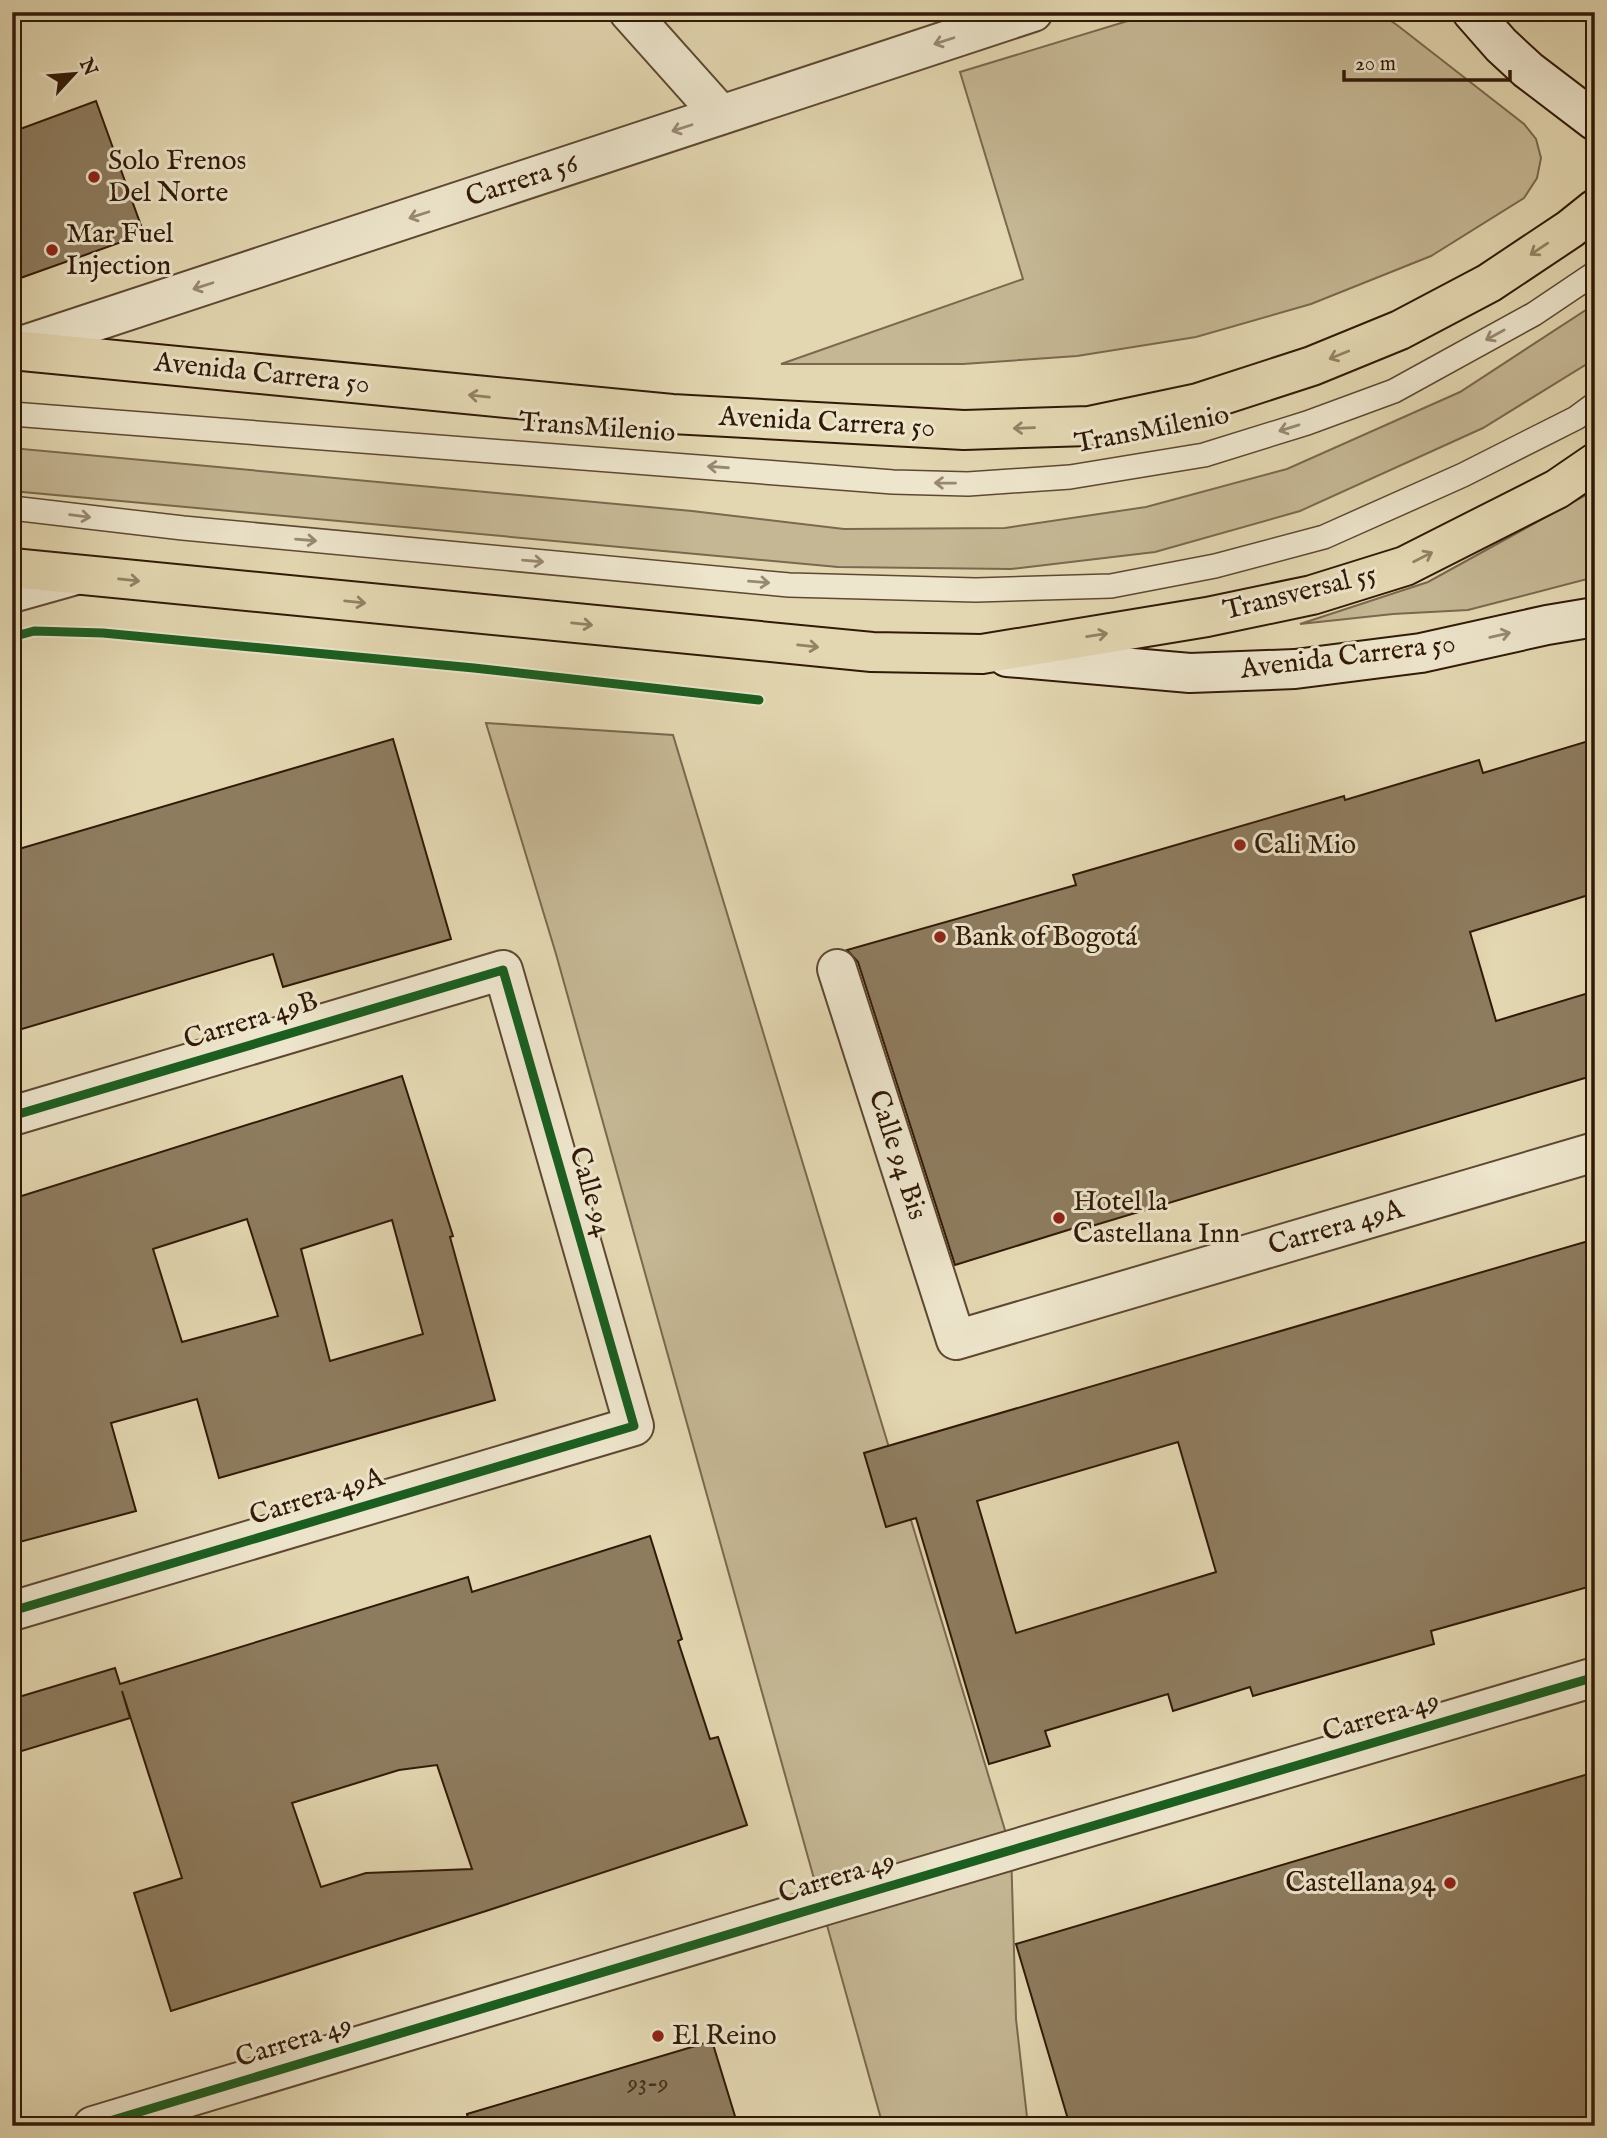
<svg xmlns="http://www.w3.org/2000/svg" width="1607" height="2138" viewBox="0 0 1607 2138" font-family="'IM FELL English',serif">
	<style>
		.green { fill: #c5b794; stroke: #7b684e; stroke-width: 2 }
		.building { fill: #8e7c5f; stroke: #311907; stroke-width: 2; fill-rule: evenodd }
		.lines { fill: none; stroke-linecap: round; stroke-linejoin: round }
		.lane-casing { stroke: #5e4832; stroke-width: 26 }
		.street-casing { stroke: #5e4832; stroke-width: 42 }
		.secondary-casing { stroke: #311907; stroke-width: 42 }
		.primary-casing { stroke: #311907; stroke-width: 42 }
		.lane { stroke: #ede5cc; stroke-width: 23 }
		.street { stroke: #ede5cc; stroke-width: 38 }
		.secondary { stroke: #ede5cc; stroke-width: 38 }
		.primary { stroke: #e3d7b1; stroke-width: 38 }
		.cycleway-casing { stroke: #ede5cc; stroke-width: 13 }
		.cycleway { stroke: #1b5e20; stroke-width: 9 }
		.oneway { stroke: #988973 }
		.oneway2 { stroke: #938264 }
		.poi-dot { fill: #8f2418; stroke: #ede5cc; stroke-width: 2.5 }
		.labels { text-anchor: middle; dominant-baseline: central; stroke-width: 6; stroke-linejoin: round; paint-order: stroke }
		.number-label { font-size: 24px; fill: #48321d }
		.poi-label { font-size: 28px; fill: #311907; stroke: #ede5cc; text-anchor: start }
		.street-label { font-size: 28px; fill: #311907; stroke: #ede5cc }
	</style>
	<rect width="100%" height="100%" fill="#e3d7b1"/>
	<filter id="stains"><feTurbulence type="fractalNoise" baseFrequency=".00286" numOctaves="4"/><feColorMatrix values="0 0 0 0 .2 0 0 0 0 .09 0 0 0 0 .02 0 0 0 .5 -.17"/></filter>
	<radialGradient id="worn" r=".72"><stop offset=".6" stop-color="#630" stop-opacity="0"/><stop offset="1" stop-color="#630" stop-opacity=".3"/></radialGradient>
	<path class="green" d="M1157,12H1377L1397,25L1524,124L1536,139L1541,158L1537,178L1524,198L1431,256L1311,304L1196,337L1077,356L963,364H781L1023,279L960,72Z
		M1595,304V359L1483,428L1300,511L1155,552L1011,569L838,567L12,491V448L692,511L844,529L1005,528L1146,507L1287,469L1460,392Z
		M1595,490V577L1468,610L1393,614L1300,624L1428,582Z
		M486,723L673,735L1011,1850L1016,2019L1028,2126H883L556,954Z"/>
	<path class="building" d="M96,101L144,234L12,281V132Z
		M393,739L451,939L283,987L273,954L12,1032V851Z
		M1595,739V893L1470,932L1496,1021L1595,991V1075L1082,1229L1081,1226L955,1265L858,962L847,950L1076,885L1073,875L1344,796L1345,800L1479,760L1483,773Z
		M402,1076L453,1236L450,1237L495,1400L219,1478L197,1399L111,1423L136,1511L12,1544V1199ZM247,1219L278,1316L182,1342L153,1249ZM392,1220L423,1334L330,1361L301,1249Z
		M1595,1239V1585L1431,1631L1434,1644L1253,1696L1250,1687L1173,1711L1168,1694L1045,1731L1050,1746L989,1764L916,1518L886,1527L864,1453ZM1178,1442L1216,1572L1016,1633L977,1501Z
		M650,1536L682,1639L678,1641L710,1739L718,1737L747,1825L486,1911L171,2011L134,1893L182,1878L122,1691L130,1718L12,1754V1699L115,1668L120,1684L468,1577L472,1592ZM437,1765L472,1869L366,1873L321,1887L292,1803L399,1770Z
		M1595,1772V2126H1070L1016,1944Z
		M712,2041L738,2126H469L467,2114Z"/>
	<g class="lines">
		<defs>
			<path id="lane" d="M12,414L893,482L968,484L1070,477L1204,455L1307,423L1394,391L1534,314L1595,273
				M12,508L183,528L789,585L976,590L1111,586L1215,566L1324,537L1463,475L1576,418L1595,404"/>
			<path id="street" d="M629,12L721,115
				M12,349L1033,12
				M12,593L76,575
				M837,969L956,1340L1595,1152
				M12,1116L503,970L634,1426L12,1611
				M93,2126L826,1905L1595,1677"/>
			<path id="secondary" d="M1472,12L1501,45L1528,70L1595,121
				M1007,657L1190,673L1295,669L1421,653L1547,625L1595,617"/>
			<path id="primary" d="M12,350L672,414L964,430L1089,426L1198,403L1312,366L1400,330L1489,283L1570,229L1595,209
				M12,568L872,652L982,654L1207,617L1312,595L1405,566L1557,489L1595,463"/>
		</defs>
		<use href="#lane" class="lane-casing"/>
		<use href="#street" class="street-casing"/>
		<use href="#secondary" class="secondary-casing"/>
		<use href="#primary" class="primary-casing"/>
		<use href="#lane" class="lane"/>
		<use href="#street" class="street"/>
		<use href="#secondary" class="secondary"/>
		<use href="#primary" class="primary"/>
		<defs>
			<path id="cycleway" d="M12,637L34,631L103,633L474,668L759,700
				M12,1116L503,970L634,1426L12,1611
				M93,2126L826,1905L1595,1677"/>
		</defs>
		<use href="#cycleway" class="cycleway-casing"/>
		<use href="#cycleway" class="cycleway"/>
	</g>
	<defs><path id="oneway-shaft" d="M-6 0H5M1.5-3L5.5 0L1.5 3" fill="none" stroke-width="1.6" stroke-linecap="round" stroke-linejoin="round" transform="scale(1.75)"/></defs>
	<g class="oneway">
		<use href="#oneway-shaft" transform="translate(944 41) rotate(162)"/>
		<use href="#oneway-shaft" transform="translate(682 128) rotate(162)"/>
		<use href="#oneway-shaft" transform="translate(419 215) rotate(162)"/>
		<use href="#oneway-shaft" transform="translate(203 286) rotate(162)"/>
		<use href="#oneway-shaft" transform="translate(1495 335) rotate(151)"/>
		<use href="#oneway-shaft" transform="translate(1289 428) rotate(163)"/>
		<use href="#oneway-shaft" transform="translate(718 467) rotate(-176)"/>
		<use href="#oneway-shaft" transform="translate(945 483) rotate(-179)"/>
		<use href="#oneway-shaft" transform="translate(80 516) rotate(7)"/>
		<use href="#oneway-shaft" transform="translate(306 540) rotate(5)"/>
		<use href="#oneway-shaft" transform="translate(533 561) rotate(5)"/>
		<use href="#oneway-shaft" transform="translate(759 582) rotate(5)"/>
		<use href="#oneway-shaft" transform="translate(1500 635) rotate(-13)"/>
	</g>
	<g class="oneway2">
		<use href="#oneway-shaft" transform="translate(1539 249) rotate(146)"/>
		<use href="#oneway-shaft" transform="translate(1339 355) rotate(158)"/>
		<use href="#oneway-shaft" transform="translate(479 396) rotate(-174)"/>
		<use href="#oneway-shaft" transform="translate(1024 428) rotate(178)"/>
		<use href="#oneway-shaft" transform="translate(1423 557) rotate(-27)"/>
		<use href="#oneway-shaft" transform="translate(129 580) rotate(6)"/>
		<use href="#oneway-shaft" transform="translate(355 602) rotate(6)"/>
		<use href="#oneway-shaft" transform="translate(582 624) rotate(6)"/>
		<use href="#oneway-shaft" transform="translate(1097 635) rotate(-9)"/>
		<use href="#oneway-shaft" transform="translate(808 646) rotate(6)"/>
	</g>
	<g class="poi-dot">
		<circle cx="94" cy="177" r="7"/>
		<circle cx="52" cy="250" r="7"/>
		<circle cx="1240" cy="845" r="7"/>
		<circle cx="940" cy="937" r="7"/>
		<circle cx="1059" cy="1218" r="7"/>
		<circle cx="1450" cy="1883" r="7"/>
		<circle cx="658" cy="2036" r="7"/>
	</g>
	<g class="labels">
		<g class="number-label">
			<text x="648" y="2083">93-9</text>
		</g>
		<g class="poi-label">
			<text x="108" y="161">Solo Frenos<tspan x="108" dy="32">Del Norte</tspan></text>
			<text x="66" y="234">Mar Fuel<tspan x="66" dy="32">Injection</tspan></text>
			<text x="1254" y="845">Cali Mio</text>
			<text x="954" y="937">Bank of Bogotá</text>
			<text x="1073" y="1202">Hotel la<tspan x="1073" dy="32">Castellana Inn</tspan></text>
			<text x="1436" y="1883" text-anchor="end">Castellana 94</text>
			<text x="672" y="2036">El Reino</text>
		</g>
		<g class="street-label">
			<text transform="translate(522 181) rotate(-18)">Carrera 56</text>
			<text transform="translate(262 374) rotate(6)">Avenida Carrera 50</text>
			<text transform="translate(827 423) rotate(3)">Avenida Carrera 50</text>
			<text transform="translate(597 428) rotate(4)">TransMilenio</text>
			<text transform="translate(1152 430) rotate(-11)">TransMilenio</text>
			<text transform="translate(1300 593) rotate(-14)">Transversal 55</text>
			<text transform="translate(1348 657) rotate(-7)">Avenida Carrera 50</text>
			<text transform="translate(251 1021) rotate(-17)">Carrera 49B</text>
			<text transform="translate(897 1155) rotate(72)">Calle 94 Bis</text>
			<text transform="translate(590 1192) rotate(74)">Calle 94</text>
			<text transform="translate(1336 1228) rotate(-16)">Carrera 49A</text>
			<text transform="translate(317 1497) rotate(-17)">Carrera 49A</text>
			<text transform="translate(1381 1717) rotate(-16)">Carrera 49</text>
			<text transform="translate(837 1878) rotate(-17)">Carrera 49</text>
			<text transform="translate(294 2042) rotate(-17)">Carrera 49</text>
		</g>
	</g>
	<rect width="1607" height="2138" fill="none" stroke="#e3d7b1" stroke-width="42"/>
	<rect x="14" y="14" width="1579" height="2110" fill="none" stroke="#311907" stroke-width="3.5"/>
	<rect x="21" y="21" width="1565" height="2096" fill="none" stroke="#311907" stroke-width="2"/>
	<g transform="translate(74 74) rotate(64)" stroke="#ede5cc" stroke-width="5" paint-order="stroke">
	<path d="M0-5L12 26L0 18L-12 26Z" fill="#311907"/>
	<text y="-10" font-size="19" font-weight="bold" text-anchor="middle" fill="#311907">N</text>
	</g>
	<path d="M1344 70v10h166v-10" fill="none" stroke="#311907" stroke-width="3.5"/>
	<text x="1355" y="70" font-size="21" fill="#311907" stroke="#ede5cc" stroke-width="5" paint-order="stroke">20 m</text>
	<rect width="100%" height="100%" filter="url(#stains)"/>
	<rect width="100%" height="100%" fill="url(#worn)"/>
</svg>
